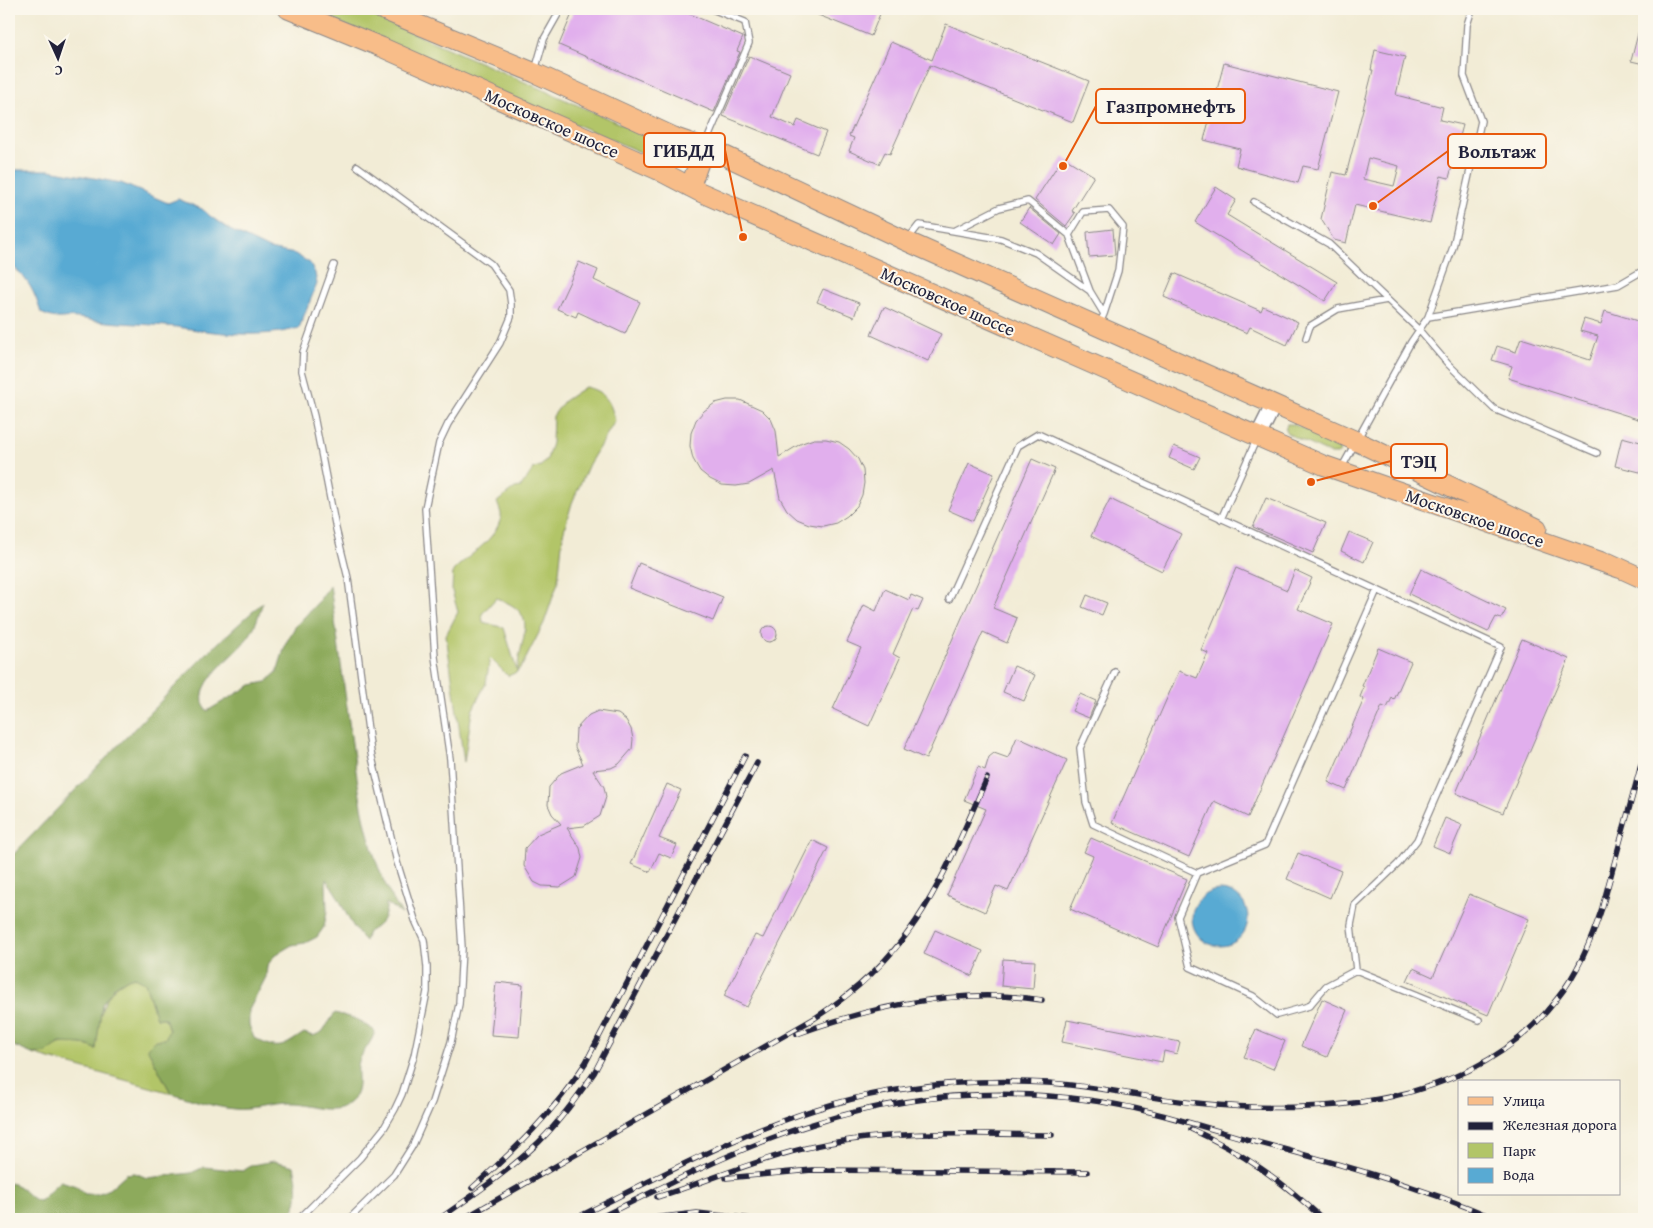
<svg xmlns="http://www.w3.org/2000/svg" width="1653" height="1228" viewBox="0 0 1653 1228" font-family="'Gentium Book Plus',serif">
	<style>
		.green { fill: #b2c568; stroke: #6a7452; fill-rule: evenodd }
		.forest { fill: #8daa5c; stroke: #58664c }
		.water { fill: #58aad3; stroke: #3d6687 }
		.building { fill: #e1afed; fill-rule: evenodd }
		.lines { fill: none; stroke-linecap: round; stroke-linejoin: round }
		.service-casing { stroke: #8a8788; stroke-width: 8 }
		.tertiary-casing { stroke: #8a8788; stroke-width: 18 }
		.primary-casing { stroke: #8a8788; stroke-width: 21 }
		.service { stroke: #fff; stroke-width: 5.5 }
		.tertiary { stroke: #fff; stroke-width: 15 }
		.primary { stroke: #f8bd89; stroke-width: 19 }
		.rail-casing { stroke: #22223b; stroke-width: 5.5 }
		.rail { stroke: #fbf7ec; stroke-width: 4; stroke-dasharray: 11; stroke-linecap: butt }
		.labels { text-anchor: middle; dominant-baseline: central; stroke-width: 4; stroke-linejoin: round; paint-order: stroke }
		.street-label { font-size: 18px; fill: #22223b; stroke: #fbf7ec }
		.leader { fill: none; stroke: #e8590c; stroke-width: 2 }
		.callout-dot { fill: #e8590c; stroke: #fbf7ec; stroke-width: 2 }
		.callout { fill: #fbf7ec; stroke: #e8590c; stroke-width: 2 }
		.callout-label { font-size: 19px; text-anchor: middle; font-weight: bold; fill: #22223b }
	</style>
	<rect width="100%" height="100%" fill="#fbf7ec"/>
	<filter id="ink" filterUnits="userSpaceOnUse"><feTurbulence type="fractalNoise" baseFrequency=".02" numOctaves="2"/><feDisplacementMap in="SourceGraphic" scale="10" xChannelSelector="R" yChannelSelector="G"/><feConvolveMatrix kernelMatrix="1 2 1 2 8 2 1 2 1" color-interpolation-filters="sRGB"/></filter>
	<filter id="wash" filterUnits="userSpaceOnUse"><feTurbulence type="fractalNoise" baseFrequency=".0096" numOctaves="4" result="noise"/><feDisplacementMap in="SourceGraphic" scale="20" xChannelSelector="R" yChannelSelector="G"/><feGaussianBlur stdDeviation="1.12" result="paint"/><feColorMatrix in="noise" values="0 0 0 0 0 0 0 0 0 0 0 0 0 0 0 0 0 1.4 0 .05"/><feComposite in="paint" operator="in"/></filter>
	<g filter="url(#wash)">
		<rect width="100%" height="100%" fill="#f2ecd6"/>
		<path class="green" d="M308,9H358L646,135C653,142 650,151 640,152Z
			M585,387C605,391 611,402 615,421L589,464L572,503L563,534L558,582L544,623L523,664L517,672L508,676L490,658L486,683L472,711L464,762L446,635L458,612L452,591L453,571C468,555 496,541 501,517C502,513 498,506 497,502L515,488L521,487L534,468L541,466L547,459L552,443L553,416L564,401ZM496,598C541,614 521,634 517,671L504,628L483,622L482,614Z
			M1287,424H1293L1336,443L1339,446L1340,452L1337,454H1331L1288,434L1285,430Z
			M136,977L145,982L156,1018H165L169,1031L165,1039L155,1041L147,1048L171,1093L32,1054C46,1053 46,1049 57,1045C70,1039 84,1044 96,1049C98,1021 102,982 136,977Z"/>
		<path class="forest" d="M330,585C337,633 343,681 350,729C359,791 366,861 402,914L386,903C387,917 381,925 368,932L365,941C347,924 342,898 326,879L327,911L324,927L317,937L305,943L292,945L275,955L267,966L266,977L249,1010V1025L254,1038C280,1052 282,1047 304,1033L313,1036L322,1032L335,1013L356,1019L375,1031C372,1044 360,1053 358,1065C357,1076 361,1089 353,1099C336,1119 305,1103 283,1104C267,1104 251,1111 234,1109C213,1107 191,1099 171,1093L147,1048L155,1040L165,1039L169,1030L165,1018H156L145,982L135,977L128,978L115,986L102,1004L96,1049L83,1044L60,1043L46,1053L32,1054L9,1044V859L205,655L263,602C259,614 255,630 246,640C231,659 189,686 207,711L251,685L266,682L277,672L286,643L295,627L318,602Z
			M274,1161L294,1166C298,1184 302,1205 286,1219H9V1183C25,1185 26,1198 39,1201C49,1195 51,1187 61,1181L76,1186L85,1194H97L109,1189L126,1174L135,1173L147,1178L191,1173L204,1167L243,1171L252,1165Z"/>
		<path class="water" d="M9,167L16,170H50L121,183L168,203L178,199L202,209L210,216L230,230L269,249L295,254L310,263L315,273L317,284L299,328C260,339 217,333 177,327C151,324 124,324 97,321C91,321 85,318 78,318C61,316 60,322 41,313C34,290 28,279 9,263Z
			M1192 918a28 28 0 1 1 56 0a28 28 0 1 1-56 0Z"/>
		<g id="blocks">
			<path class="building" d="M574,9H678L743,37L737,51L740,52L714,112L559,45Z
				M803,9H882L871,36Z
				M946,24L1089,81L1073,122L930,65L890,154L885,152L879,164L849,151L854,138L849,136L891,42L932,60Z
				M1640,26L1644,27V64L1631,61Z
				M1375,50L1405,57L1396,95L1443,107L1440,120L1463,125L1449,178L1441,176L1430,223L1355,205L1346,243L1334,240L1321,219L1332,172L1346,175L1373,70H1371ZM1368,158L1399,166L1394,186L1363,179Z
				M749,56L790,73L772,117L795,127L798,120L826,132L817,154L723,116Z
				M1224,63L1338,92L1318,169L1303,166L1298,183L1236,166L1240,149L1204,140Z
				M1063,157L1094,176L1072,211L1075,213L1066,226L1035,200Z
				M1216,187L1236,200L1227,215L1337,282L1325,301L1195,222Z
				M1029,208L1061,234L1054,245L1020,222Z
				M1113,229L1115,255L1089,257L1087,232Z
				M579,262L598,270L594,280L640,302L625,334L578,312L576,317L557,309Z
				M1174,273L1261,311L1263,306L1298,322L1287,345L1250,327L1247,333L1164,297Z
				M823,289L859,303L854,317L817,302Z
				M884,307L941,334L928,361L871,335Z
				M1605,311L1644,323V421L1508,378L1512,366L1492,360L1497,346L1516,352L1521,338L1590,360L1598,336L1580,331L1584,319L1601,324Z
				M727,400H740L762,410L771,419L776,431L779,457L802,443L814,439H826L839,442L849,449L858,459L863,470L864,483L862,495L857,506L847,516L836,523L823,526L809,524L797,519L787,510L780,498L774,470L749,484L736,486L722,485L710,479L700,471L693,459L690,446L691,433L696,420L704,411L715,403Z
				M1622,437L1644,443V473L1615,466Z
				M1174,446L1200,457L1194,469L1169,458Z
				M1032,459L1055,469L993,608L1017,618L1007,643L983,632L926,759L904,749Z
				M969,463L994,474L973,521L948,510Z
				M1266,498L1326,523L1313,553L1253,527Z
				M1110,499L1181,534L1162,571L1091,536Z
				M1349,532L1373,542L1364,562L1341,551Z
				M639,563L723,597L713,621L629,588Z
				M1236,568L1287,590L1295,570L1312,578L1298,609L1333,624L1248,817L1214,801L1189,857L1112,823L1179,671L1197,678L1208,653L1201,650Z
				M1421,569L1506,610L1501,619L1496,617L1488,632L1409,594Z
				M885,589L909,600L911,595L923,600L918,611L913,609L893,654L900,658L869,726L833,709L861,648L847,642L864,605L876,611Z
				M1087,595L1107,603L1102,615L1082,607Z
				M761 634a8 8 0 1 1 16 0a8 8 0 1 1-16 0Z
				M1522,639L1569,659L1503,813L1456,793Z
				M1378,648L1411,662L1394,700L1392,698L1387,708L1382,706L1346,790L1328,782L1364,699L1360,697L1364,687L1362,686Z
				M1014,666L1035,675L1024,701L1003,692Z
				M1080,694L1096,701L1089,718L1072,711Z
				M598,711L618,714L626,720L631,729L633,739L632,749L619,764L611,768L593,770L604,787L606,797L600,816L584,826L567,828L580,848L582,858L576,877L560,887L542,886L534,882L524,866L525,848L538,834L561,824L552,814L548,805L549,787L561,773L583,764L575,747L576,729L589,715Z
				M1017,737L1067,760L1008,891L996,886L985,912L947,895L986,809L964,800L978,767L985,770L989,757L994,753L1008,758Z
				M667,784L681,790L659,838L677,845L671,858L659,853L650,872L631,864Z
				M1445,818L1462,825L1450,853L1433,846Z
				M1091,838L1187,879L1158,947L1070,909L1093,856L1084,852Z
				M812,840L828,848L747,1007L724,996L755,935L763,938Z
				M1298,853L1341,871L1330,898L1287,879Z
				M1469,894L1529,919L1488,1015L1407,981L1413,968L1433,977Z
				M935,930L983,951L972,976L924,954Z
				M1003,959L1035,961L1033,989L1001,986Z
				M496,982L523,985L519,1037L491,1035Z
				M1322,999L1347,1010L1327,1057L1301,1046Z
				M1067,1020L1180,1042L1177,1054L1164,1051L1162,1062L1062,1042Z
				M1256,1029L1285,1041L1273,1069L1244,1057Z"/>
		</g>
	</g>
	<g filter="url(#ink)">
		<use href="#blocks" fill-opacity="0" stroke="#8a8788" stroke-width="1"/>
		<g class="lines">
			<defs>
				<path id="service" d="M535,71L544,39L561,9
					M705,145L749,43L745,22L712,9
					M1254,202L1329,244L1419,330L1448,364L1494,409L1597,453
					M956,230L999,208L1028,201L1069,235L1090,291
					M1069,235L1083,212L1109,210L1123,227L1118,271L1104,314
					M908,239L919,225L1001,239L1036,253L1090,291L1104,314L1100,323
					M1428,317L1453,247L1481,121L1464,76L1467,25L1472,9
					M1306,338L1310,326L1338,309L1387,300
					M1341,469L1411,342L1428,317L1618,285L1644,270
					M1221,519L1257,438
					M949,599L1018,446L1038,434L1501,647L1417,840L1398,864L1355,905L1351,925L1356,970L1479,1020
					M1115,672L1080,748L1086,802L1093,824L1197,873L1178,917L1190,967L1253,996L1277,1015L1309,1006L1326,986L1356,970
					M1197,873L1265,845L1377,590
					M299,1219L360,1158L384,1128L395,1109L402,1094L414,1056L427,992V967L424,940L415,920L397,862L371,753L348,578L336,529L314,416L302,371L303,352L334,265
					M349,1219L394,1175L413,1145L432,1102L451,1042L459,1004L462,948L450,759L435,657L425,508L439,443L448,424L500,343L511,317V304L509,290L491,264L357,166"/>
				<path id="tertiary" d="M1258,436L1274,404"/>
				<path id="primary" d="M288,9L381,47L658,170L700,192L1323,465L1619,568
					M381,9L535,73L676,138L717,152L906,241L1356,441L1537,528
					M658,170L676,138
					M690,187L704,149
					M1609,563L1644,579"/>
			</defs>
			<use href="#service" class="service-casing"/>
			<use href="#tertiary" class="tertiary-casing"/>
			<use href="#primary" class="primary-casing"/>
			<use href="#service" class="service"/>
			<use href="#tertiary" class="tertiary"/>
			<use href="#primary" class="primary"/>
			<defs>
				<path id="rail" d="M797,1034C873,1006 961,987 1042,1000
					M1191,1129C1242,1152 1282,1181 1323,1219
					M726,1178L812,1170L1087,1172
					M472,1188C515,1150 555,1111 586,1062L745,756
					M657,1197C706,1182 752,1161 802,1149C883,1129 970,1134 1052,1135
					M439,1219C473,1195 509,1171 539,1142C560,1121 577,1097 594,1073L757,763
					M463,1219L815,1018C915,954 941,882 987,778
					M574,1219C679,1167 786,1105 904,1089C951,1082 1000,1080 1048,1083C1097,1086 1146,1098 1196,1103C1319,1116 1474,1107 1556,1000C1578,973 1591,941 1602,908L1644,754
					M597,1219C667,1185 738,1147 813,1124C902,1095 996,1088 1088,1100C1144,1107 1199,1126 1253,1141C1336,1163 1417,1185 1496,1219
					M645,1219L697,1213L752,1219"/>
			</defs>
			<use href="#rail" class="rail-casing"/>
			<use href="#rail" class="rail"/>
		</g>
	</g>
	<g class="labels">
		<g class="street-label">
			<text transform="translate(552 123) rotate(24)">Московское шоссе</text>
			<text transform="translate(948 301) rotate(24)">Московское шоссе</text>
			<text transform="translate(1475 518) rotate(19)">Московское шоссе</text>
		</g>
	</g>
	<path class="leader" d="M1063 166L1096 106M743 237L725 150M1373 206L1448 151M1311 482L1391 461"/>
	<g class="callout-dot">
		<circle cx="1063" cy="166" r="5"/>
		<circle cx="743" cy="237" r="5"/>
		<circle cx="1373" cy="206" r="5"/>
		<circle cx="1311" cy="482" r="5"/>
	</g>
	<g class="callout">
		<rect x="1096" y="89" width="149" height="34" rx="5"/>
		<rect x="644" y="133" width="81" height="34" rx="5"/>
		<rect x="1448" y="134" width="98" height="34" rx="5"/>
		<rect x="1391" y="444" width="56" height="34" rx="5"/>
	</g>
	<g class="callout-label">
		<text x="1171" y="113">Газпромнефть</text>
		<text x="684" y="157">ГИБДД</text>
		<text x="1497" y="158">Вольтаж</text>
		<text x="1419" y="468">ТЭЦ</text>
	</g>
	<rect width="1653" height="1228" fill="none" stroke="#fbf7ec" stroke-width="30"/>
	<rect x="1458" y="1080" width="162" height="115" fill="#fbf7ec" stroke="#a4a2a5"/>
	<rect x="1468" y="1097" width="25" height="8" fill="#f8bd89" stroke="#a4a2a5"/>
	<text x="1503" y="1106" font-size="15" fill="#22223b">Улица</text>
	<rect x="1468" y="1122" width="25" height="8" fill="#22223b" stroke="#a4a2a5"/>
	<text x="1503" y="1130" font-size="15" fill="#22223b">Железная дорога</text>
	<rect x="1468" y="1143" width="25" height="15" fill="#b2c568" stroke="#a4a2a5"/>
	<text x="1503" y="1156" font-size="15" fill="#22223b">Парк</text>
	<rect x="1468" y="1168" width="25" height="15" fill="#58aad3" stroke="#a4a2a5"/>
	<text x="1503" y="1180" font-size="15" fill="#22223b">Вода</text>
	<g transform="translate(58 58) rotate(177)" stroke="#fbf7ec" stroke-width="4" paint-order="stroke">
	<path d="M0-4L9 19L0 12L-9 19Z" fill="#22223b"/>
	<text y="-8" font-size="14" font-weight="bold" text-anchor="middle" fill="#22223b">С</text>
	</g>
</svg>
